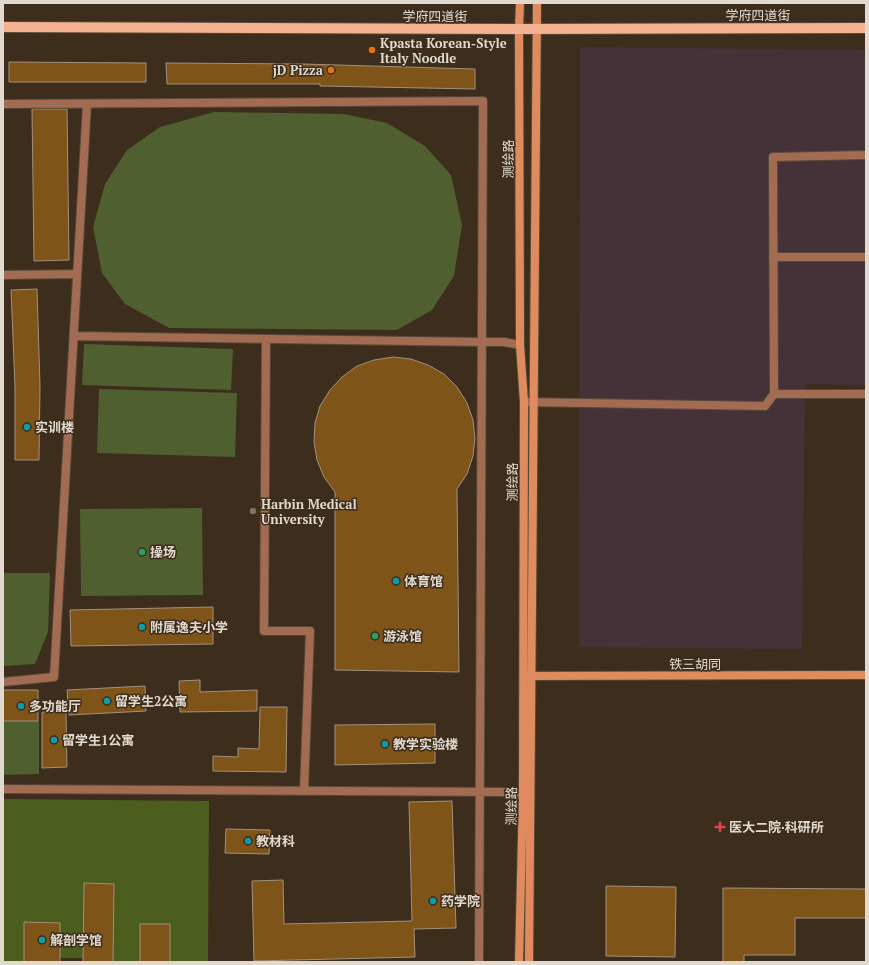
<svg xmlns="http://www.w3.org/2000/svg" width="869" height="965" viewBox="0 0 869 965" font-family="'PT Serif','Noto Sans SC',serif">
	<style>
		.commercial { fill: #453239 }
		.green { fill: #505f30 }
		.forest { fill: #4b5e1d }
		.building { fill: #7f5418; stroke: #a3917d }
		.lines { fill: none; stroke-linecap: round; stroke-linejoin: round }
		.street-casing { stroke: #574938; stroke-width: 10 }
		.secondary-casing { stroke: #574938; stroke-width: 10 }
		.primary-casing { stroke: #574938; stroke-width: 12 }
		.street { stroke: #a16c51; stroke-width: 8 }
		.secondary { stroke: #e08b5f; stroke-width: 8 }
		.primary { stroke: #f4b291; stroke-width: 10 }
		.food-dot { fill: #e8710a; stroke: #3c2d1c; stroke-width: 1.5 }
		.culture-dot { fill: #0f9aa8; stroke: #3c2d1c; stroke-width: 1.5 }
		.education-dot { fill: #8d6e63; stroke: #3c2d1c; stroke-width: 1.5 }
		.leisure-dot { fill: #2e9e5b; stroke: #3c2d1c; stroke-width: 1.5 }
		.health-dot { fill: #e0444e; stroke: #3c2d1c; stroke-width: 1.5 }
		.labels { text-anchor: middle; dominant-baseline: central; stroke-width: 3; stroke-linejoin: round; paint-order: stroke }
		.street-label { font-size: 13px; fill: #e2d9ce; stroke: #3c2d1c }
		.poi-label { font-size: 13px; font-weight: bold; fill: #e2d9ce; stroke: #3c2d1c; text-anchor: start }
	</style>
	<rect width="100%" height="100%" fill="#3c2d1c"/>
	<path class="commercial" d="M580,47L866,50V385L805,384L802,649L579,647Z"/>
	<path class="green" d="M214,112L344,114L387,123L425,146L451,175L462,225L454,276L432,310L397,330L169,328L125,304L102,273L93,227L105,184L127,150L160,127Z
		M84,344L233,349L231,390L82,385Z
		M99,389L237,393L235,457L97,453Z
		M202,508L203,595L81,596L80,509Z
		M3,573H50L48,632L35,664L3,666Z
		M3,721H39V774L3,775Z"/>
	<path class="forest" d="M3,799L209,801L208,962H170V924H141L140,962H113V884L84,883L83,958H60V923H25L24,962H3Z"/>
	<path class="building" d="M9,62L146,63V82H9Z
		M166,63L303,64L475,69V89L320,86V84H167Z
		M32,109H67L69,260L34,261Z
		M37,289L40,386L39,460H15V387L11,290Z
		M393,357L411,359L428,365L444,374L457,387L467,403L473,420L475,438L473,456L467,474L457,489L459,672L335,670V492L324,477L317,460L314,442L315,423L320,406L330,390L342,377L357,366L374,360Z
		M213,607V644L71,646L70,610Z
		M200,680V692L257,690V711L180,712L179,681Z
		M145,686L146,711L69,715L67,690Z
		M3,690H38V721H3Z
		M260,707H287L286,772L213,771V756L238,757V748L259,749Z
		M42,712H66L67,767L42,768Z
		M435,724V763L335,765V725Z
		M452,801L456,928L414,929L415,957L254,961L252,881L283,880L284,924L412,921L409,802Z
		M226,829L270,830L269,854L225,853Z
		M84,883L114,884L113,962H83Z
		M606,886L676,887L675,957L606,956Z
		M723,888L866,889V918H795V955H744V962H723Z
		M24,922L60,923V962H24Z
		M140,924H170V962H140Z"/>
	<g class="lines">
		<defs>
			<path id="street" d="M3,104L483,101L479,962
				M773,257H866
				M3,275L77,274
				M74,336L482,342H504L520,345
				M266,339L264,631H310L304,791
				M774,394L773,157L866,155
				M524,402L765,406L774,394H866
				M3,682L54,677L87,104
				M3,789L502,792L523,794"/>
			<path id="secondary" d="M526,676L866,675
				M519,962L523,794L524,402L520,345L519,29L520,3
				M529,962L537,3"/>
			<path id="primary" d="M3,27L519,29L866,28"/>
		</defs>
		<use href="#street" class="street-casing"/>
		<use href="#secondary" class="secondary-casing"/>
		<use href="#primary" class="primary-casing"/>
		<use href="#street" class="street"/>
		<use href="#secondary" class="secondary"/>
		<use href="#primary" class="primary"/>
	</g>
	<g class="food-dot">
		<circle cx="372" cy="50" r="4"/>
		<circle cx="331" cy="70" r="4"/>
	</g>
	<g class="culture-dot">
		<circle cx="27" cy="427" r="4"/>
		<circle cx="396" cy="581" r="4"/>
		<circle cx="142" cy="627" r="4"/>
		<circle cx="107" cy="701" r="4"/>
		<circle cx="21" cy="706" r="4"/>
		<circle cx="54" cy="740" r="4"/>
		<circle cx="385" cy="744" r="4"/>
		<circle cx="248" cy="841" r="4"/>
		<circle cx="433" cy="901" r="4"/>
		<circle cx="42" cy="940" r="4"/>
	</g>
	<circle class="education-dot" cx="253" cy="511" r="4"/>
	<g class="leisure-dot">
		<circle cx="142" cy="552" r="4"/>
		<circle cx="375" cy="636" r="4"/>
	</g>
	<path class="health-dot" d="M718 821h4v4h4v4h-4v4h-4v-4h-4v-4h4z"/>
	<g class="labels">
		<g class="street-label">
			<text x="758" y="15">学府四道街</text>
			<text x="435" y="16">学府四道街</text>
			<text transform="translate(508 159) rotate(-90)">测绘路</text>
			<text transform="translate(512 482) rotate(-90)">测绘路</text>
			<text x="695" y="664">铁三胡同</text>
			<text transform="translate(511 806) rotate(-89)">测绘路</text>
		</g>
		<g class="poi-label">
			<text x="380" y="43">Kpasta Korean-Style<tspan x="380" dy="15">Italy Noodle</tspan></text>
			<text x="323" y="70" text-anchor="end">jD Pizza</text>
			<text x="35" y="427">实训楼</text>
			<text x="261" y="504">Harbin Medical<tspan x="261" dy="15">University</tspan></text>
			<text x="150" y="552">操场</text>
			<text x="404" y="581">体育馆</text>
			<text x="150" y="627">附属逸夫小学</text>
			<text x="383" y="636">游泳馆</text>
			<text x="115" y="701">留学生2公寓</text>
			<text x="29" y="706">多功能厅</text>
			<text x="62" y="740">留学生1公寓</text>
			<text x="393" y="744">教学实验楼</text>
			<text x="729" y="827">医大二院·科研所</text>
			<text x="256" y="841">教材科</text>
			<text x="441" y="901">药学院</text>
			<text x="50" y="940">解剖学馆</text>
		</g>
	</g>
	<rect width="869" height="965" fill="none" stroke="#e2d9ce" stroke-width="8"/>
</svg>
